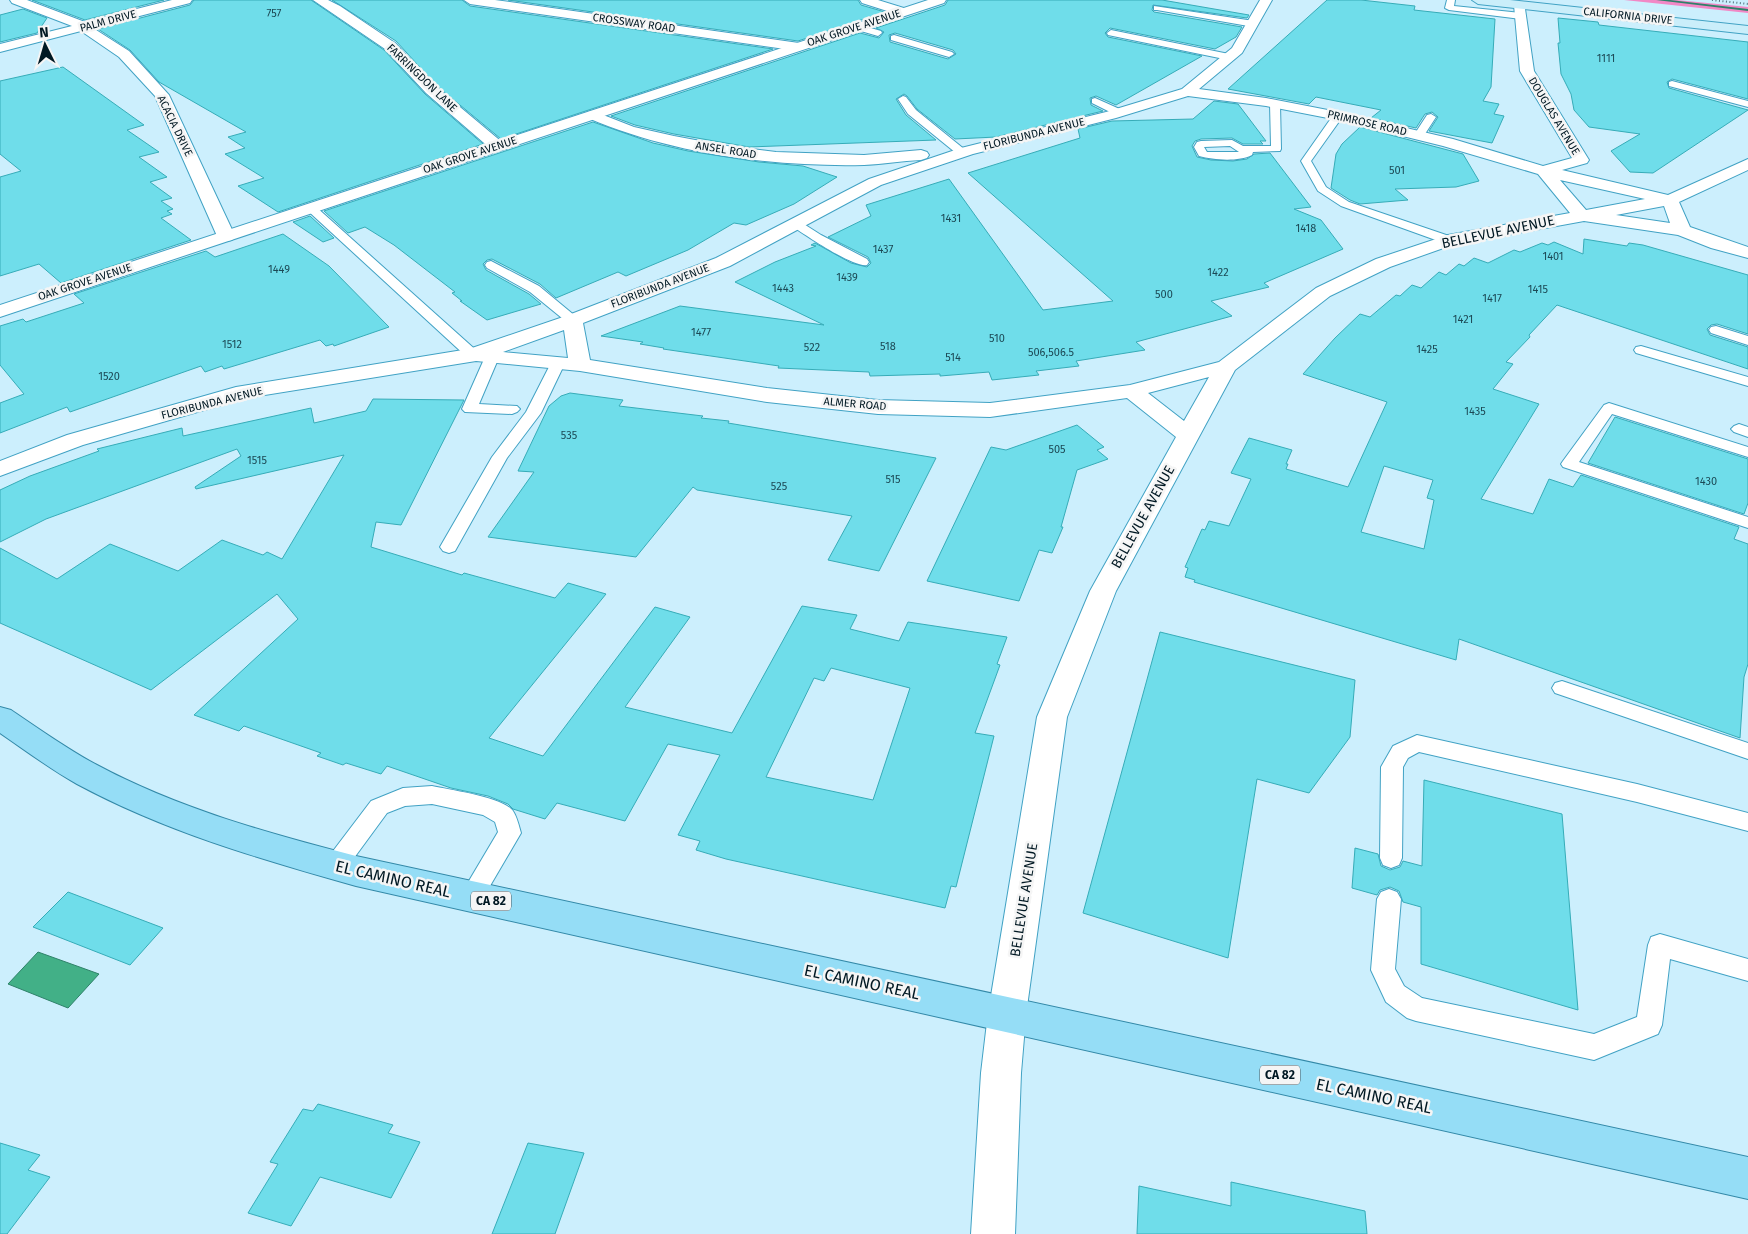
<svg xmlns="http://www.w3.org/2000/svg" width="1748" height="1234" viewBox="0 0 1748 1234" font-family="'Fira Sans',sans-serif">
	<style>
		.forest { fill: #f288c6 }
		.water { fill: #42b087; stroke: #2e8269 }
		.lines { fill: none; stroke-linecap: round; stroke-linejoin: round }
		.stream { fill: #2e8269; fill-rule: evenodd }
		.building { fill: #6fddea; stroke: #36acb8; fill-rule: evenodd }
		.service-casing { stroke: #41a2c4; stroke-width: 2 }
		.minor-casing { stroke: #41a2c4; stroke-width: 2 }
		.tertiary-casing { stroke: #41a2c4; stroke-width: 2 }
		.secondary-casing { stroke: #41a2c4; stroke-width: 2 }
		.primary-casing { stroke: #3389a8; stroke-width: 2 }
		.service { fill: #fff; fill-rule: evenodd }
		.minor { fill: #fff; fill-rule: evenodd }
		.tertiary { fill: #fff; fill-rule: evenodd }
		.secondary { fill: #caeefa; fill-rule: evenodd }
		.primary { fill: #95ddf6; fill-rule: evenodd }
		.rail { stroke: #577480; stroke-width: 2; stroke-dasharray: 1 2.5; stroke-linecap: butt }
		.labels { text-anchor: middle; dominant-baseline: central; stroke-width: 5; stroke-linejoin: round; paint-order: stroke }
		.number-label { font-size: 11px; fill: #1c4955 }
		.far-street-label { font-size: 11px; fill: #001823; stroke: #f5f5f5 }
		.shield { fill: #f5f5f5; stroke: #4a5a62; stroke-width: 1 }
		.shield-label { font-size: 12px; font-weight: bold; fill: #001823 }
		.street-label { font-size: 14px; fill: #001823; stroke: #f5f5f5 }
		.near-street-label { font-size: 16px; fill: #001823; stroke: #f5f5f5 }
	</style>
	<rect width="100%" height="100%" fill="#cceffd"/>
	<path class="forest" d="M1624,0H1677L1748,7V13Z"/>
	<path class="water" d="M38,952L99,974L68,1008L8,984Z"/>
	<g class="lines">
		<path class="stream" d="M1656,0H1670L1748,9V11Z"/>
	</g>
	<path class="building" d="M32,0H164L85,20Z
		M194,0H311L384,50L425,94L483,144L278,212L238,186L264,178L225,154L245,148L228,137L246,132L159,82L130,50L98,29L190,5Z
		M332,0H462L470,6L773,49L501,139L437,86L396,41Z
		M508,0H858L861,5L885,12L798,41Z
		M948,0H1162L1249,15L1247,18L1153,5L1152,10L1154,12L1242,27L1236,37L1215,49L1110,28L1105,33L1108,37L1202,56L1116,105L1096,96L1090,98L1091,105L1103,111L996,137L955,139L917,109L907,96L904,94L896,99L906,115L936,140L749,147L674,134L635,125L611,116L860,33L879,38L884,32L876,28L945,5ZM895,33L953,50L956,54L948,59L890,42L889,35Z
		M1327,0H1361L1415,6L1414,10L1495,19L1491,87L1483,101L1499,104L1494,114L1504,116L1492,143L1429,131L1438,117L1432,112L1425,114L1416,128L1371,118L1381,110L1316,97L1309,104L1228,89Z
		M23,9L47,18L37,33L0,42V15Z
		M1558,18L1598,22L1599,25L1748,42V99L1672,79L1667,82L1669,88L1748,110L1653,173L1630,172L1611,151L1640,134L1589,127L1574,110L1571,94L1561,74L1558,43H1560Z
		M63,67L144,125L127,130L159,152L139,157L167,177L150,182L172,198L161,201L173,209L167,211L172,214L161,218L191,240L61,283L39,264L0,276V177L21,171L0,154V81Z
		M1214,101L1238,104L1266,141H1260L1263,144H1243L1232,138L1201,139L1195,141L1192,146L1197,157L1211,160L1233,161L1247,159L1254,154L1270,153L1311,207L1294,209L1321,220L1343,249L1264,283L1269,287L1211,301L1232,316L1136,342L1145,350L1076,361L1079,366L1036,371L1039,375L992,380L989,372L940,376V374L870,376L869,372L778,368L779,366L663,349L664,348L640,344L643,342L601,336L680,306L824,325L735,282L775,262L816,246L811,245L815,243L851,263L867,267L871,263L868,257L828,237L871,216L866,205L949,179L1043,310L1113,301L968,173L1080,138L1078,129L1112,121L1193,119Z
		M593,122L653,143L688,151L759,162L803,166L837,177L794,204L746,225L734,223L688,250L626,276L618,272L556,298L540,284L492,259L487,260L483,264L486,270L529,294L541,304L487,320L460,301H462L452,293L455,292L394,245L365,227L348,233L324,211Z
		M1360,127L1463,154L1479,181L1456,187L1395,189L1408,200L1360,204L1350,200L1331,188L1336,154L1342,144Z
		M310,216L334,238L323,242L293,222Z
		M283,234L329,266L389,327L334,346L333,344L326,346L320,340L224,369L222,366L205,372L201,366L70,412L67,407L0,433V403L24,394L0,365V326L23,319L26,322L84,303L74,294L206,251L215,257Z
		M1584,239L1627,246L1629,243L1643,245L1748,275V334L1717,324L1711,325L1707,329L1710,335L1748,347V369L1557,305L1529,335L1530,337L1506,362L1513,364L1493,389L1539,404L1481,499L1533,514L1549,479L1573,487L1581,475L1739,527L1734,539L1748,544V664L1744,677L1740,738L1459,639L1456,660L1194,582L1195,580L1185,577L1188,568L1185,567L1202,529L1205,530L1209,521L1229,526L1251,479L1231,473L1249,438L1292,450L1286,464H1288L1286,469L1348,487L1387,402L1303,374L1335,338L1360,314L1370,317L1396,295L1400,296L1412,285L1421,288L1439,272L1446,275L1459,264L1464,266L1474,258L1488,263L1514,250L1520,252L1542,243L1548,245L1554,242L1583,254ZM1384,466L1433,480L1427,498L1434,500L1424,549L1361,532Z
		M570,393L623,400L619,406L703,416L701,418L729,421L728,423L936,458L879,571L828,560L852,516L697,490L693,487L636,557L488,537L534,472L518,471L549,406L561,396Z
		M373,399L464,400L401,525L376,522L371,547L462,575L464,573L555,598L568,583L606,594L489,738L543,756L655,607L690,617L625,707L732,733L802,606L857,615L850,629L899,641L908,622L1007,637L997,664L1000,665L975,733L994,736L956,887L951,886L945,908L726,859L696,850L700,841L678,835L720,755L668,744L625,821L557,803L545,819L513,809L508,804L488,796L451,788L387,766L381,774L346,763L343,765L317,756L321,753L244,726L239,731L194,715L298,619L277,594L151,690L0,623V548L57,579L110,544L178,571L222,540L263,555L267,552L282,559L344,455L196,489L195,487L241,456L237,449L46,519L0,542V490L30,476L99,451L97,449L182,428L183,436L311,408L314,423L366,411ZM831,668L910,688L873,800L766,777L814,678L824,681Z
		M1615,417L1748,459V503L1744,514L1588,463Z
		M1077,425L1104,447L1097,450L1108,459L1077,470L1061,527H1063L1052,553L1039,550L1019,601L927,581L991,447L1006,450Z
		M1160,632L1355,680L1350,737L1309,793L1257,779L1228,958L1083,913Z
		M1424,780L1562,814L1578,1010L1421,964V907L1403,902L1399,891L1390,887L1380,890L1377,895L1352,888L1355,848L1378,854L1381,866L1390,870L1400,867L1403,861L1422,866Z
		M68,892L163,928L130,965L33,927Z
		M318,1104L393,1125L388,1133L420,1142L391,1198L320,1177L291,1226L248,1213L278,1164L270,1162L303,1109L313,1111Z
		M0,1143L40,1155L28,1170L50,1177L7,1234H0Z
		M528,1143L584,1153L555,1234H492Z
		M1231,1182L1365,1211L1367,1234H1137L1139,1186L1231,1206Z"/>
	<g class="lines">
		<defs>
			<path id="service" d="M1447,0H1455L1454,6L1521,13L1525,16L1521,19L1449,10L1445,8Z
				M1154,6L1254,21L1258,24L1254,27L1157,10H1154Z
				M857,24L881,31L882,33L878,36L854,29V25Z
				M1111,30L1229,54L1234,57L1229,60L1108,35L1107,33Z
				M894,35L952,52L954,54L949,57L891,40V36Z
				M1672,81L1748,101V107L1669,86V82Z
				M903,96L906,97L916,110L964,149L965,151L964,153H956L908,114L898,99Z
				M1095,98L1124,111L1125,113L1124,115H1116L1092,103V99Z
				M1275,101L1280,104L1281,149L1280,151L1253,152L1252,155C1238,162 1214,160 1199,156L1194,147L1197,142L1201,141L1232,140L1243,146H1271L1270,104ZM1230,146L1239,152H1207L1204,147Z
				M1338,113L1343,116L1311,161L1326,187L1349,202L1452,237L1454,240L1452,243H1444L1341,206L1318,191L1301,161L1334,114Z
				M1431,114L1436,117L1423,137L1419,138L1415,137L1414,135L1427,115Z
				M311,204L315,206L478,352L480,355L478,358H468L307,210L305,208L307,206Z
				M796,219L821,235L867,259L869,262L867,265C854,268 805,235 792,226L790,223L792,220Z
				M491,261L539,286L580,320L578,323H568L530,292L487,268L485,265L487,262Z
				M1716,326L1748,336V345L1711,333L1709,330L1711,327Z
				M1641,346L1748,377V386L1636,353L1634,350L1636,347Z
				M492,353L497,354L499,357L479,404L517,406L520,409L517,412L512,414L465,412L462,409L485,357L487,354Z
				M558,359L563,360L565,363L541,413L507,458L455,551L449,553L443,551L440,547L492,457L526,412L551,363L553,360Z
				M1609,403L1748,447V457L1612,414L1579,462L1748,517V528L1563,467L1561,464L1563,461L1604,405Z
				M1739,424L1748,427V437L1734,432L1731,429L1734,426Z
				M1562,681L1748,743V759L1555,693L1552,688L1555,683Z
				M1417,735L1637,784L1748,813V831L1637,802L1419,752L1408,758L1403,767L1402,858L1399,865L1391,868L1383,865L1380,858L1381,767L1393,746Z
				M432,786C450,790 503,797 513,811C517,817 519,826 521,833L480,903L472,906L464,903L460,896L498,832L495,822L483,815L432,804L405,806L387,813L343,873L335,876L327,873L323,866L327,859L371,801L403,788Z
				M1389,889L1397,892L1401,899L1395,969L1404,986L1422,998L1594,1034L1637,1017L1648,945L1651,937L1660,934L1748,959V981L1670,959L1662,1025L1658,1034L1594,1060L1416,1021L1407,1018L1386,1002L1371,970L1377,899L1381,892Z"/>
			<path id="minor" d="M10,0H27L85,22L172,0H192L190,3L93,28L129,51L169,95L235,236L232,240L226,241L220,240L217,236L155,96L119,57L81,31L0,52V44L72,26L12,3Z
				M313,0H328L340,6L395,43L436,87L503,143L505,146L503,149H491L426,93L385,49Z
				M464,0H495L799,43L806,47L799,51L470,4Z
				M860,0H878L907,9L909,12L903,16L862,3Z
				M1260,0H1272L1242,53L1199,89L1266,98L1338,112L1453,139L1543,166L1572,158L1520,71L1514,5L1516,2H1524L1534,71L1589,160L1587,163L1562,170L1668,195L1748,159V170L1679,202L1690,227L1748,247V258L1711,248L1678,235L1584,221L1452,245L1390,267L1330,296L1235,370L1116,591L1067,717L1026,1014L1021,1073L1015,1234H971L981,1073L988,1014L1037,717L1090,591L1176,437L1127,398L990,417L878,414L767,402L580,371L476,361L246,398L83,445L0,476V461L67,435L236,387L469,349L566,316L716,258L869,179L961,148L1106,112L1182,89L1232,48ZM1188,96L1266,106L1338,120L1443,146L1538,174L1570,213L1448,235L1376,259L1316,288L1219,362L1130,385L990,403L878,400L767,388L590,360L583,323L730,266L881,185L973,154L1116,118ZM1560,180L1645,199L1586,210ZM1664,206L1670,223L1616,215ZM564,330L568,358L503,352ZM1209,377L1184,421L1148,393Z
				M593,111L634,127L674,136L727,146L776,152L864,155L921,150L927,152L929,155L927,158L921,160C902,161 883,164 864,165C773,167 672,154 588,118L586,115L588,112Z"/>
			<path id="tertiary" d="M928,0H946L944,3L0,317V305Z"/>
			<path id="secondary" d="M1472,0H1510L1748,26V34L1478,4Z"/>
			<path id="primary" d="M0,707L11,710C39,729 67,749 97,765C179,809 268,833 356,856L1748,1157V1199L356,886C260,859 164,831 77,784C50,769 25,750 0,733Z"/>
		</defs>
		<use href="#service" class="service-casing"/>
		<use href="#minor" class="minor-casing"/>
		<use href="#tertiary" class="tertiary-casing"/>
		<use href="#secondary" class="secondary-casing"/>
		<use href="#primary" class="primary-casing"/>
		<use href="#service" class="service"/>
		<use href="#minor" class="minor"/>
		<use href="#tertiary" class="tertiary"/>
		<use href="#secondary" class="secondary"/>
		<use href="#primary" class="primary"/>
		<path class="rail" d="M1712,0L1748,4"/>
	</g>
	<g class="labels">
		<g class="number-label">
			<text x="274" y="13">757</text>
			<text x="1606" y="58">1111</text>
			<text x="1397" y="170">501</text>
			<text x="951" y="218">1431</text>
			<text x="1306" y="228">1418</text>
			<text x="883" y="249">1437</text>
			<text x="1553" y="256">1401</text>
			<text x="279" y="269">1449</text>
			<text x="1218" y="272">1422</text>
			<text x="847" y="277">1439</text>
			<text x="783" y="288">1443</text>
			<text x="1538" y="289">1415</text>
			<text x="1164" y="294">500</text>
			<text x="1492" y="298">1417</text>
			<text x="1463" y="319">1421</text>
			<text x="701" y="332">1477</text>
			<text x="997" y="338">510</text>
			<text x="232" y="344">1512</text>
			<text x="888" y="346">518</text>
			<text x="812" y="347">522</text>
			<text x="1427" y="349">1425</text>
			<text x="1051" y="352">506,506.5</text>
			<text x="953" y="357">514</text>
			<text x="109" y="376">1520</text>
			<text x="1475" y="411">1435</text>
			<text x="569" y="435">535</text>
			<text x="1057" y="449">505</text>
			<text x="257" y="460">1515</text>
			<text x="893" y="479">515</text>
			<text x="1706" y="481">1430</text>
			<text x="779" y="486">525</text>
		</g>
		<g class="far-street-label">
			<text transform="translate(1628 16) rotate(6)">CALIFORNIA DRIVE</text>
			<text transform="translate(108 21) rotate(-15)">PALM DRIVE</text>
			<text transform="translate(634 23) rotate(8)">CROSSWAY ROAD</text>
			<text transform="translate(854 28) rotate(-18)">OAK GROVE AVENUE</text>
			<text transform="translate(422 78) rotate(44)">FARRINGDON LANE</text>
			<text transform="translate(1554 116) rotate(59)">DOUGLAS AVENUE</text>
			<text transform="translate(1367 123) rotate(13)">PRIMROSE ROAD</text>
			<text transform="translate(175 126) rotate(64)">ACACIA DRIVE</text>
			<text transform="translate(1034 134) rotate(-14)">FLORIBUNDA AVENUE</text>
			<text transform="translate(726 150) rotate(9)">ANSEL ROAD</text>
			<text transform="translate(470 155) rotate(-18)">OAK GROVE AVENUE</text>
			<text transform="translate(85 282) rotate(-18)">OAK GROVE AVENUE</text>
			<text transform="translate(660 286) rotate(-21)">FLORIBUNDA AVENUE</text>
			<text transform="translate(212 403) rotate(-14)">FLORIBUNDA AVENUE</text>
			<text transform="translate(855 404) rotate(5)">ALMER ROAD</text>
		</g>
		<g class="shield">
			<rect x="471" y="891.5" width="40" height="19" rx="4"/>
			<rect x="1260" y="1065.5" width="40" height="19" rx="4"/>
		</g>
		<g class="shield-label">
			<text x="491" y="901">CA 82</text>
			<text x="1280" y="1075">CA 82</text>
		</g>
		<g class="street-label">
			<text transform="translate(1498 232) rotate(-12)">BELLEVUE AVENUE</text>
			<text transform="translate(1143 517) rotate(-61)">BELLEVUE AVENUE</text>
			<text transform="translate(1024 900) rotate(-81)">BELLEVUE AVENUE</text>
		</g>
		<g class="near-street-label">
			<text transform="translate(393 879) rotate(13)">EL CAMINO REAL</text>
			<text transform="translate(862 982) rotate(12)">EL CAMINO REAL</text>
			<text transform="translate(1374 1096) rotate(12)">EL CAMINO REAL</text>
		</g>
	</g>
	<g transform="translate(45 45) rotate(355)" stroke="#f5f5f5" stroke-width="4" paint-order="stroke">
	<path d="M0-4L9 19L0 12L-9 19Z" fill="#001823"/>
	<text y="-8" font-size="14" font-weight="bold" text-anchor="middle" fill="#001823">N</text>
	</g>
</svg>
